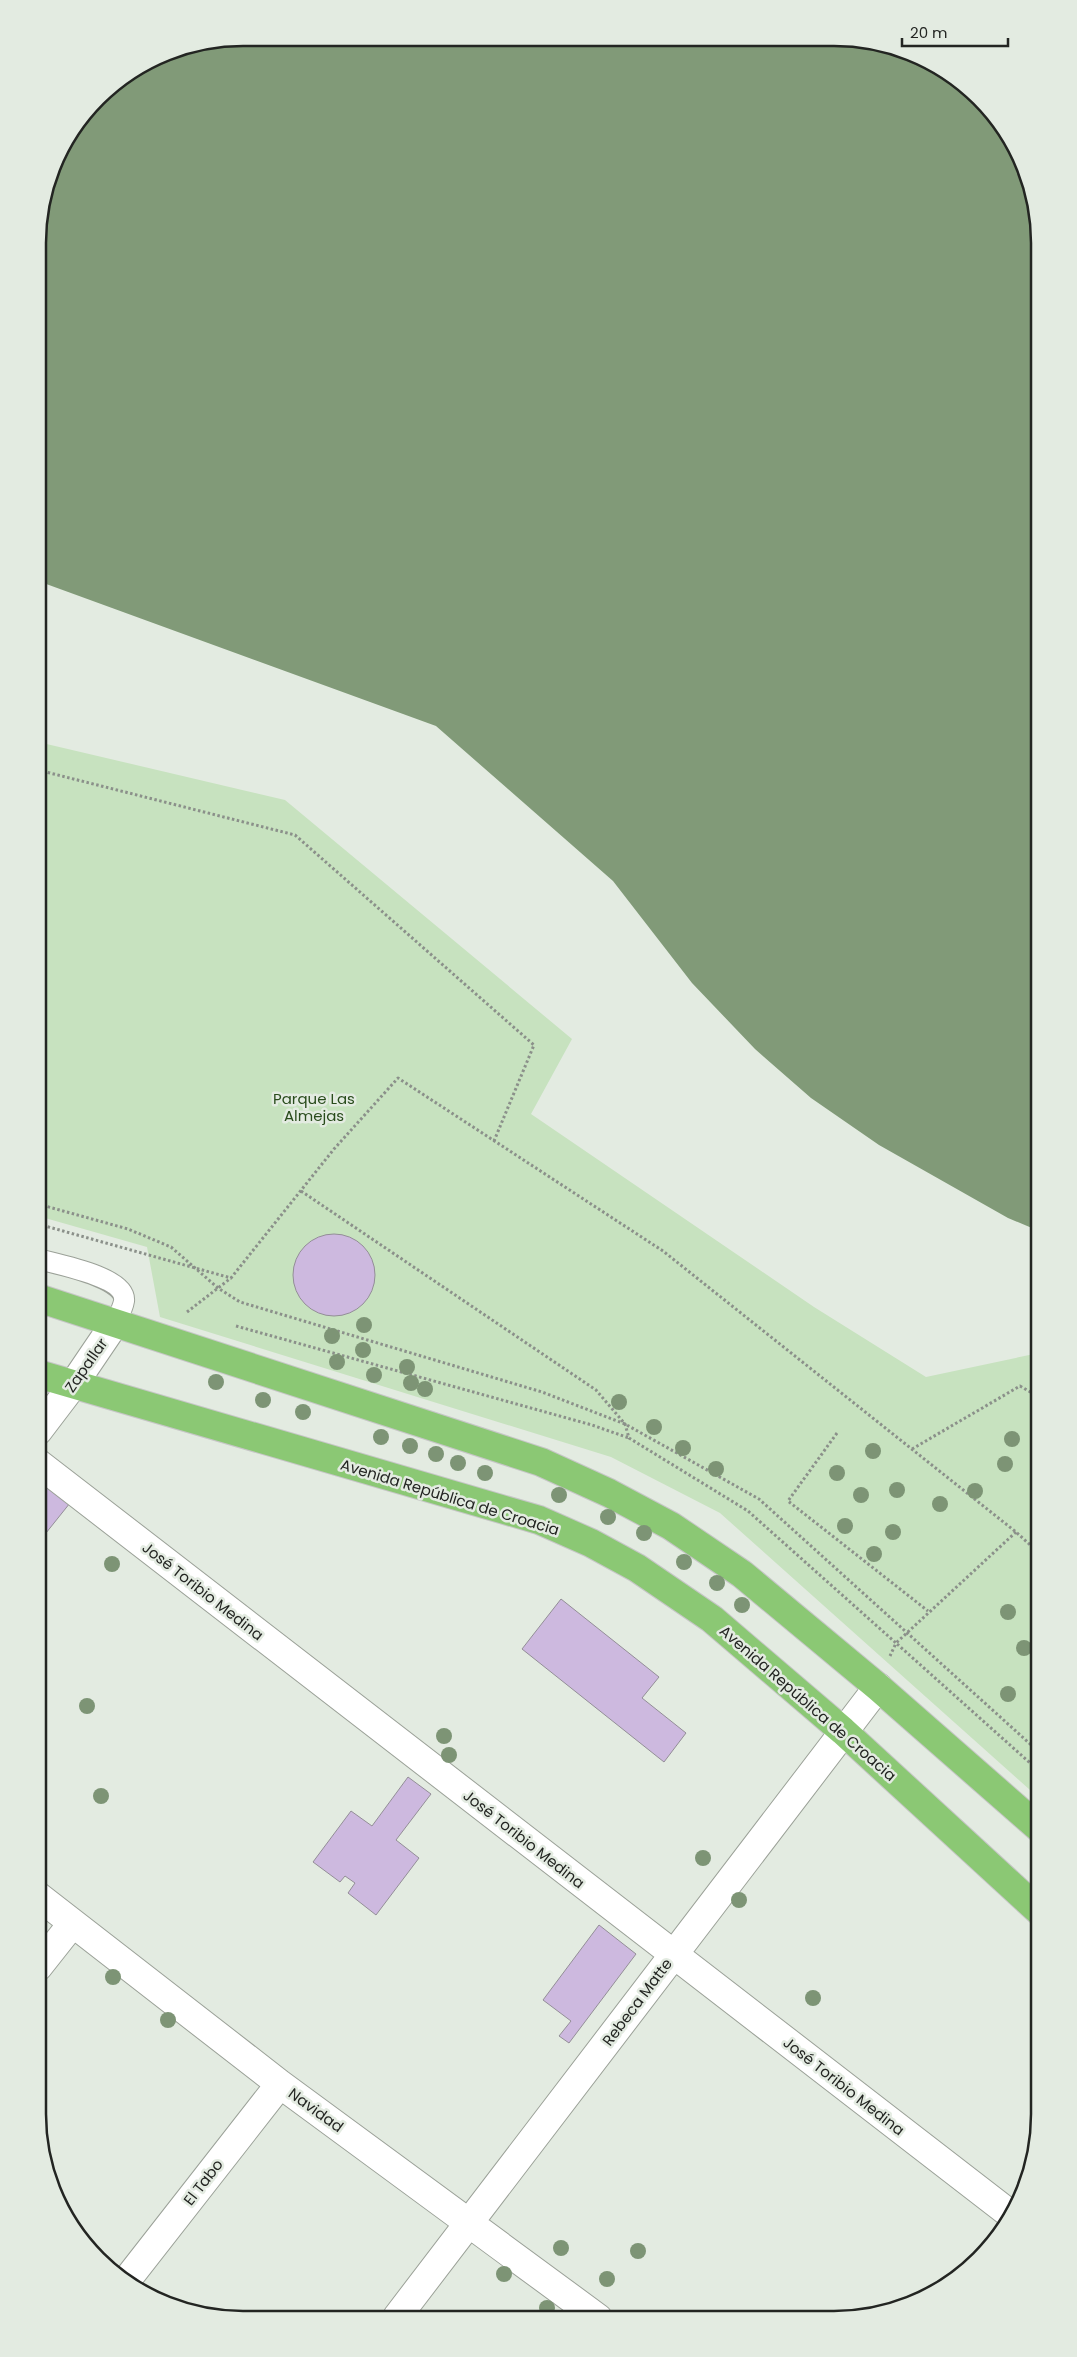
<svg xmlns="http://www.w3.org/2000/svg" width="1077" height="2357" viewBox="0 0 1077 2357" font-family="Poppins,sans-serif">
	<style>
		.green { fill: #c7e2bf }
		.water { fill: #819a78 }
		.building { fill: #cdb9df; stroke: #938e97 }
		.lines { fill: none; stroke-linecap: round; stroke-linejoin: round }
		.service-casing { stroke: #9ba198; stroke-width: 22 }
		.minor-casing { stroke: #9ba198; stroke-width: 30 }
		.trunk-casing { stroke: #c6c6c6; stroke-width: 30 }
		.path { stroke: #8b908a; stroke-width: 3; stroke-dasharray: 2.5 2.5; stroke-linecap: butt }
		.service { stroke: #fff; stroke-width: 20 }
		.minor { stroke: #fff; stroke-width: 28 }
		.trunk { stroke: #8bc874; stroke-width: 28 }
		.tree { fill: #7d9475 }
		.labels { text-anchor: middle; dominant-baseline: central; stroke-width: 5; stroke-linejoin: round; paint-order: stroke }
		.park-label { font-size: 15px; fill: #294c1c; stroke: #e3ebe1 }
		.street-label { font-size: 15px; fill: #232522; stroke: #e3ebe1 }
		.rim { fill: none; stroke: #232522; stroke-width: 2.5 }
	</style>
	<rect width="100%" height="100%" fill="#e3ebe1"/>
	<path class="green" d="M38,742L285,800L572,1039L531,1114L814,1307L926,1377L1034,1354L1039,1357V1798L720,1513L611,1457L160,1317L147,1247L38,1216Z"/>
	<path class="water" d="M243,38L874,41L925,59L970,89L1012,140L1032,190L1039,243V1231L1008,1218L879,1145L811,1098L755,1049L692,983L613,881L436,726L38,581V229L59,152L107,89L165,53Z"/>
	<path class="building" d="M293 1275a41 41 0 1 1 82 0a41 41 0 1 1-82 0Z
		M38,1475L70,1503L38,1543Z
		M561,1599L659,1677L642,1698L686,1733L664,1762L522,1649Z
		M408,1777L431,1794L396,1840L419,1858L376,1915L348,1893L355,1883L345,1876L340,1882L313,1862L351,1811L372,1826Z
		M599,1925L636,1954L569,2043L559,2036L571,2021L543,2000Z"/>
	<g class="lines">
		<defs>
			<path id="service" d="M38,1259C56,1264 127,1277 124,1301C123,1308 118,1317 115,1323"/>
			<path id="minor" d="M38,1431L73,1385L115,1323
				M38,1463L1010,2214
				M38,1896L280,2084L598,2318
				M38,1967L72,1924
				M126,2281L280,2084
				M397,2317L878,1687"/>
			<path id="trunk" d="M38,1298L541,1462L609,1493L671,1526L742,1574L878,1687L1039,1828
				M38,1374L539,1520L591,1543L637,1568L712,1619L843,1731L1039,1911"/>
		</defs>
		<use href="#service" class="service-casing"/>
		<use href="#minor" class="minor-casing"/>
		<use href="#trunk" class="trunk-casing"/>
		<path class="path" d="M38,770L295,835L534,1045L494,1141
			M301,1191L596,1390L625,1424L629,1438L748,1511L896,1643L890,1656
			M38,1204L128,1229L171,1247L218,1288L240,1302L542,1392L625,1424L759,1499L1039,1752
			M38,1224L231,1278L334,1149L398,1078L663,1251L1016,1532L1039,1553
			M187,1312L231,1278
			M236,1326L592,1425L629,1438
			M837,1433L788,1501L928,1611
			M912,1449L1020,1386L1039,1397
			M1016,1532L896,1643L1039,1771"/>
		<use href="#service" class="service"/>
		<use href="#minor" class="minor"/>
		<use href="#trunk" class="trunk"/>
	</g>
	<g class="tree">
		<circle cx="364" cy="1325" r="8"/>
		<circle cx="332" cy="1336" r="8"/>
		<circle cx="363" cy="1350" r="8"/>
		<circle cx="337" cy="1362" r="8"/>
		<circle cx="407" cy="1367" r="8"/>
		<circle cx="374" cy="1375" r="8"/>
		<circle cx="216" cy="1382" r="8"/>
		<circle cx="411" cy="1383" r="8"/>
		<circle cx="425" cy="1389" r="8"/>
		<circle cx="263" cy="1400" r="8"/>
		<circle cx="619" cy="1402" r="8"/>
		<circle cx="303" cy="1412" r="8"/>
		<circle cx="654" cy="1427" r="8"/>
		<circle cx="381" cy="1437" r="8"/>
		<circle cx="1012" cy="1439" r="8"/>
		<circle cx="410" cy="1446" r="8"/>
		<circle cx="683" cy="1448" r="8"/>
		<circle cx="873" cy="1451" r="8"/>
		<circle cx="436" cy="1454" r="8"/>
		<circle cx="458" cy="1463" r="8"/>
		<circle cx="1005" cy="1464" r="8"/>
		<circle cx="716" cy="1469" r="8"/>
		<circle cx="485" cy="1473" r="8"/>
		<circle cx="837" cy="1473" r="8"/>
		<circle cx="897" cy="1490" r="8"/>
		<circle cx="975" cy="1491" r="8"/>
		<circle cx="559" cy="1495" r="8"/>
		<circle cx="861" cy="1495" r="8"/>
		<circle cx="940" cy="1504" r="8"/>
		<circle cx="608" cy="1517" r="8"/>
		<circle cx="845" cy="1526" r="8"/>
		<circle cx="893" cy="1532" r="8"/>
		<circle cx="644" cy="1533" r="8"/>
		<circle cx="874" cy="1554" r="8"/>
		<circle cx="684" cy="1562" r="8"/>
		<circle cx="112" cy="1564" r="8"/>
		<circle cx="717" cy="1583" r="8"/>
		<circle cx="742" cy="1605" r="8"/>
		<circle cx="1008" cy="1612" r="8"/>
		<circle cx="1024" cy="1648" r="8"/>
		<circle cx="1008" cy="1694" r="8"/>
		<circle cx="87" cy="1706" r="8"/>
		<circle cx="444" cy="1736" r="8"/>
		<circle cx="449" cy="1755" r="8"/>
		<circle cx="101" cy="1796" r="8"/>
		<circle cx="703" cy="1858" r="8"/>
		<circle cx="739" cy="1900" r="8"/>
		<circle cx="113" cy="1977" r="8"/>
		<circle cx="813" cy="1998" r="8"/>
		<circle cx="168" cy="2020" r="8"/>
		<circle cx="561" cy="2248" r="8"/>
		<circle cx="638" cy="2251" r="8"/>
		<circle cx="504" cy="2274" r="8"/>
		<circle cx="607" cy="2279" r="8"/>
		<circle cx="547" cy="2308" r="8"/>
	</g>
	<g class="labels">
		<g class="park-label">
			<text x="314" y="1098">Parque Las<tspan x="314" dy="17">Almejas</tspan></text>
		</g>
		<g class="street-label">
			<text transform="translate(86 1365) rotate(-55)">Zapallar</text>
			<text transform="translate(450 1497) rotate(17)">Avenida República de Croacia</text>
			<text transform="translate(203 1591) rotate(38)">José Toribio Medina</text>
			<text transform="translate(808 1703) rotate(41)">Avenida República de Croacia</text>
			<text transform="translate(524 1839) rotate(38)">José Toribio Medina</text>
			<text transform="translate(637 2002) rotate(-53)">Rebeca Matte</text>
			<text transform="translate(844 2086) rotate(38)">José Toribio Medina</text>
			<text transform="translate(316 2110) rotate(36)">Navidad</text>
			<text transform="translate(203 2182) rotate(-52)">El Tabo</text>
		</g>
	</g>
	<path d="M0 0H1077V2357H0ZM243 46H834A197 197 0 0 1 1031 243V2114A197 197 0 0 1 834 2311H243A197 197 0 0 1 46 2114V243A197 197 0 0 1 243 46Z" fill="#e3ebe1" fill-rule="evenodd"/>
	<path class="rim" d="M243 46H834A197 197 0 0 1 1031 243V2114A197 197 0 0 1 834 2311H243A197 197 0 0 1 46 2114V243A197 197 0 0 1 243 46Z"/>
	<path d="M902 38v8h106v-8" fill="none" stroke="#232522" stroke-width="2.5"/>
	<text x="910" y="38" font-size="15" fill="#232522" stroke="#e3ebe1" stroke-width="4" paint-order="stroke">20 m</text>
</svg>
